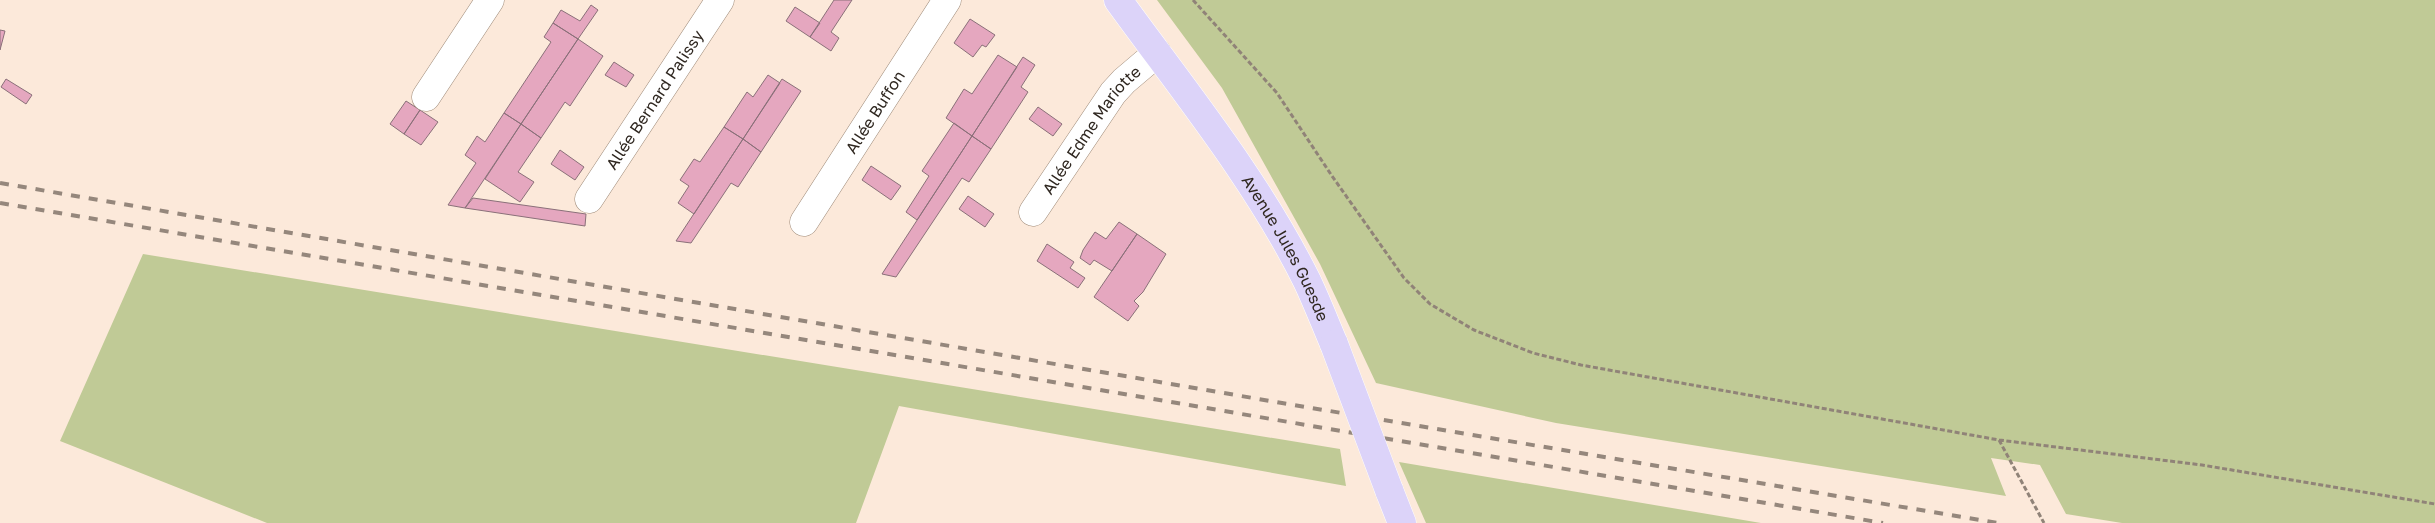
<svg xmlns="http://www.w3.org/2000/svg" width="2435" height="523" viewBox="0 0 2435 523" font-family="'Golos Text',sans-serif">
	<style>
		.green { fill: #c0ca96 }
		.building { fill: #e5a7bf; stroke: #8a7079 }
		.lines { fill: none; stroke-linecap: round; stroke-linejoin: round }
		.minor-casing { stroke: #9d8977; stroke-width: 29 }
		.primary-casing { stroke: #fff; stroke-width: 29 }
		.path { stroke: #908378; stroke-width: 3; stroke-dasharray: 5 2.5; stroke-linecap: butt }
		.minor { stroke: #fff; stroke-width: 28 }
		.primary { stroke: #dcd3f9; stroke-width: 28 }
		.rail { stroke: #95877c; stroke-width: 4; stroke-dasharray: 9 9; stroke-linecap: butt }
		.primary-bridge-casing { stroke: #fff; stroke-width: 29; stroke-linecap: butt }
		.primary-bridge { stroke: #dcd3f9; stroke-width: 28 }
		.labels { text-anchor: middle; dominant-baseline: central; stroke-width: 5; stroke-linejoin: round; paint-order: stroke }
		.street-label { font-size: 16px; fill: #2f2720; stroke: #fef9f5 }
	</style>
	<rect width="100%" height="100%" fill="#fce9da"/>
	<path class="green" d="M1157,0H2435V523H2122L2066,514L2040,465L1991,458L2006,496L1556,423L1376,383L1320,264L1222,88Z
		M143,254L1340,449L1346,486L899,406L856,523H267L60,441Z
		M1399,462L1761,523H1426Z"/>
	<path class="building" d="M834,0H852L831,32L839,38L831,51L810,37Z
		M591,5L598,10L578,39L553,23L561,10L580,21Z
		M795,7L820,23L810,37L786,21Z
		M970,19L995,35L986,47L982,45L973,57L954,43Z
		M553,23L578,39L521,124L504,113L551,42L544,37Z
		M0,30L5,31L0,50Z
		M578,39L603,56L570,106L565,102L541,138L521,124Z
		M998,55L1017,67L972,136L946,118L964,89L972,94Z
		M1023,57L1035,65L1021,87L1028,92L991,149L972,136Z
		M614,62L634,75L626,87L605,75Z
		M768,75L780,83L743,139L724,127L747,92L753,97Z
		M6,79L32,95L26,104L1,87Z
		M782,79L801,91L761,152L743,139Z
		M406,101L420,110L404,134L390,124Z
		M1038,107L1062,124L1053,136L1029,119Z
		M420,110L438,122L421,145L404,134Z
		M504,113L521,124L465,208L448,205L476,163L465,155L477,136L485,142Z
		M954,123L972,136L917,220L906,212L929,176L922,171Z
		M521,124L541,138L518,172L534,182L520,202L485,179Z
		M724,127L743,139L694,214L678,203L689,186L680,180L694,159L700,162Z
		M972,136L991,149L969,182L962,178L896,277L882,274Z
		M743,139L761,152L738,187L731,183L691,243L676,241Z
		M560,150L584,167L575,180L551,164Z
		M871,166L901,186L891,200L862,180Z
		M968,196L994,214L985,227L959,209Z
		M473,198L586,214L585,226L465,208Z
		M1119,222L1137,234L1112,271L1094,260L1090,265L1080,258L1083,250L1095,232L1106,239Z
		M1137,234L1166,254L1143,292L1134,301L1139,306L1128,321L1094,297Z
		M1047,244L1074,262L1070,268L1085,278L1078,288L1037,261Z"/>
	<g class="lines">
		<defs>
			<g id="minor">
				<path d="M426,97L490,0"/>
				<path id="s1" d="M589,199L720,0"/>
				<path id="s2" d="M1033,212L1113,93L1124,81L1157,53"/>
				<path id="s3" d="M804,222L947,0"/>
			</g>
			<g id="primary">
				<path id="s4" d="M1118,0C1184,91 1257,180 1307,281C1317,302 1325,323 1334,344"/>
				<path d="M1389,490L1402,523"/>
			</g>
		</defs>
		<use href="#minor" class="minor-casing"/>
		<use href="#primary" class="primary-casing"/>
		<path class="path" d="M1193,0L1277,93L1332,176L1404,278L1430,304L1474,330L1533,353L1581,365L1999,440L2202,465L2435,504
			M1999,440L2044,523"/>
		<use href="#minor" class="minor"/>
		<use href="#primary" class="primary"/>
		<path class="rail" d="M0,183L1282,403L1998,523
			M0,203L1883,523"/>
		<defs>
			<path id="primary-bridge" d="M1334,344L1389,490"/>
		</defs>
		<use href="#primary-bridge" class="primary-bridge-casing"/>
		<use href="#primary-bridge" class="primary-bridge"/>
	</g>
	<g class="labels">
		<g class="street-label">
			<text stroke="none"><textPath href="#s1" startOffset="119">Allée Bernard Palissy</textPath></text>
			<text stroke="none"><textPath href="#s3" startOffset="131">Allée Buffon</textPath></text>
			<text stroke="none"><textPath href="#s2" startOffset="101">Allée Edme Mariotte</textPath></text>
			<text stroke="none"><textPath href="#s4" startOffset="300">Avenue Jules Guesde</textPath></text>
		</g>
	</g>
</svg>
